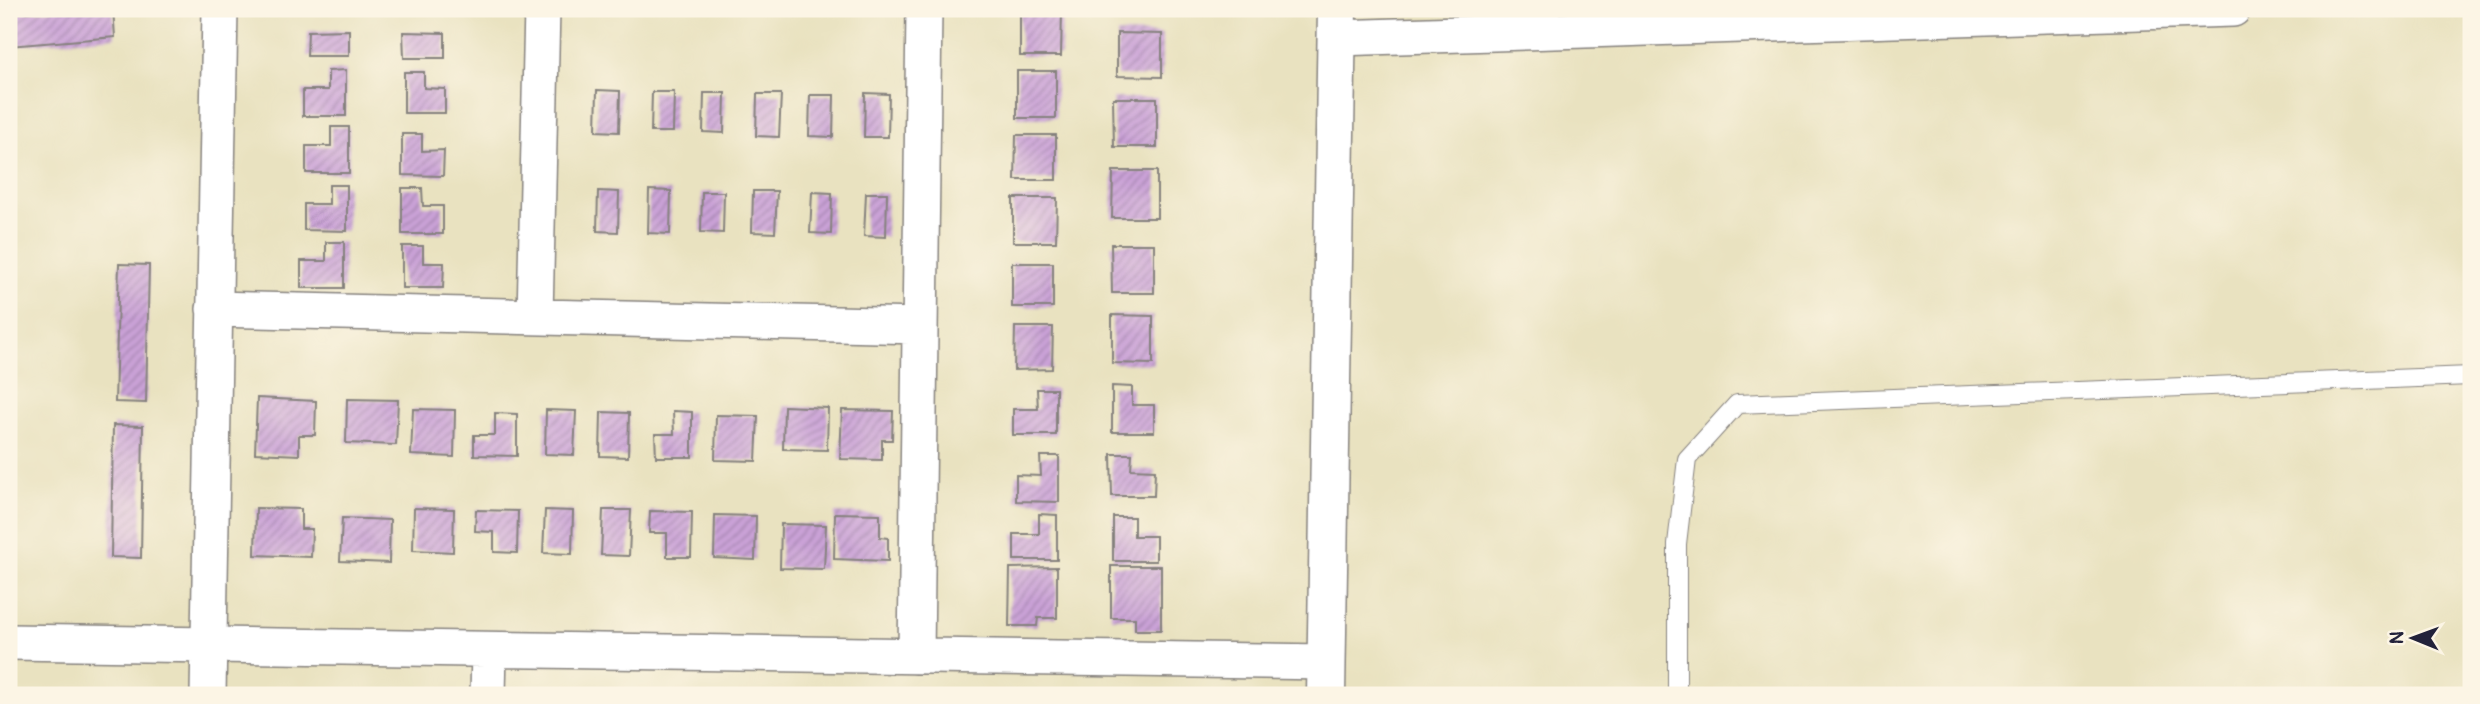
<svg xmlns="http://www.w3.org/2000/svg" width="2480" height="704" viewBox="0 0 2480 704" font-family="Pangolin,sans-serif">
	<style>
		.building { fill: url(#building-hatch) }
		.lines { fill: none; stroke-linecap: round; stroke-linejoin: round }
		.lane-casing { stroke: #86827e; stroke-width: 20 }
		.street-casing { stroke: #86827e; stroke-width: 38 }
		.secondary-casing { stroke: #86827e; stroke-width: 41 }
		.lane { stroke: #fff; stroke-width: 18 }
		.street { stroke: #fff; stroke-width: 35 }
		.secondary { stroke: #fff; stroke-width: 38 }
	</style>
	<defs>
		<pattern id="building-hatch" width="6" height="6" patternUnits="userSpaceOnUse" patternTransform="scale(1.75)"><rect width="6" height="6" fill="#caa2d7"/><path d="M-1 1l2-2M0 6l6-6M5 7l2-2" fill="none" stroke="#a484b0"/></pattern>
	</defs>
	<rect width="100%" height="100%" fill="#fcf5e5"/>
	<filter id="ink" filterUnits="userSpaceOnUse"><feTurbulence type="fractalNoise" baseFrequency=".0143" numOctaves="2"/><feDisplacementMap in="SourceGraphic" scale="14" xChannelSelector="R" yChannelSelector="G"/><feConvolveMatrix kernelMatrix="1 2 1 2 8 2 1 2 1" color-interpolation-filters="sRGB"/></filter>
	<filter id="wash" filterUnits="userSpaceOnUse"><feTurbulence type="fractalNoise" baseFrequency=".00686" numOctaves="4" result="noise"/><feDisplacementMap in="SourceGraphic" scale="28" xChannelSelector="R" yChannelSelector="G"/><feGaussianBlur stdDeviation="1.57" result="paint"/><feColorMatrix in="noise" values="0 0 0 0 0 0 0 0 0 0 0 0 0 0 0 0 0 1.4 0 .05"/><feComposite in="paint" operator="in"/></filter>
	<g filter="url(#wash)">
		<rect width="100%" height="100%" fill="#e9e2c0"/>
		<g id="blocks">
			<path class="building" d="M64,9H113L115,37L9,46V13Z
				M1020,10H1062L1061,56H1020Z
				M349,30V56H307L308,31Z
				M403,32L445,33V58H404Z
				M1117,33L1162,34V77L1117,76Z
				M346,70V116H303V90H328V71Z
				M1017,71H1056V118H1017Z
				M404,72H424V88L445,89V113H404Z
				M597,90L620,91L619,132L596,131Z
				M652,92H674L673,132H651Z
				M704,93H725L724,133L703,132Z
				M865,93L889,94L888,137H864Z
				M757,94H781L779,137L756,136Z
				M810,95H834L833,137L809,136Z
				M1113,98H1157V147H1114Z
				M331,127H349V173H306V146H331Z
				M402,134H422V151L444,150L443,176L402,175Z
				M1016,135H1056V180H1015Z
				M1113,171H1157V218H1112Z
				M329,185H347V231L304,230V204H329Z
				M402,188H422L423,206H443V234H402Z
				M649,190L671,191L670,234L648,233Z
				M598,191L619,192L618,232L597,231Z
				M753,191H777L775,233L752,232Z
				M702,192H724L723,233L701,232Z
				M812,192L832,193L831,234L810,233Z
				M866,193H887L886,237L864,236Z
				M1013,198H1057L1056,242H1013Z
				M326,242H344V288H301V261H326Z
				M1111,244H1154V293H1112Z
				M402,246H423V263H444L443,288H402Z
				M1012,263H1053V307H1012Z
				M119,264L149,265L146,403L115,402Z
				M1112,315L1153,316V364L1112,363Z
				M1015,327H1053L1052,369L1014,370Z
				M1112,386L1132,387V405H1154V432H1112Z
				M1037,389H1056V435H1013V409H1038Z
				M257,398L316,401L315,435H299V455L255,453Z
				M347,399L398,400L396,445L346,443Z
				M784,406L828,408L827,450L783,449Z
				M413,409L455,410L454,457L411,455Z
				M546,410L576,411L574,455L545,454Z
				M842,410L893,411L892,440H882V460L840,459Z
				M673,411L692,412V457H656L655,434H674Z
				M601,412L629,413L628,457L600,456Z
				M495,413L517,414V456L474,455V435H495Z
				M716,415L758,416L756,461L715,460Z
				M113,425L143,426L141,558L111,557Z
				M1111,454H1132L1131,469L1155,470L1154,496H1112Z
				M1040,456H1059V502L1016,501V475L1041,476Z
				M256,508L301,509V529H312L311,557L255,555Z
				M414,508L454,509L453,552L413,550Z
				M476,510L518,511L517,553L494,552V532L475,531Z
				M545,510L573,511L572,554L543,553Z
				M603,510H631L629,556L601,555Z
				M650,511L692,512L691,557H667V533H649Z
				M835,513L880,514V537L888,538V561L834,559Z
				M1039,514L1057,515V560H1014V534H1039Z
				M715,515L756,516L755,560L714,558Z
				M1113,517H1134V536H1156V561H1113Z
				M342,518L390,520L389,563L340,561Z
				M781,524L826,525L824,569L780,568Z
				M1111,566H1161V630H1135V618H1111Z
				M1057,567V618H1038L1037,626H1009L1010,568Z"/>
		</g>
	</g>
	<g filter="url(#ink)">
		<use href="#blocks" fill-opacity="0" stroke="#86827e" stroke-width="2"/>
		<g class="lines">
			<defs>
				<path id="lane" d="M1677,695V544L1687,459L1737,404L2471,376"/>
				<path id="street" d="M1337,38L2233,9
					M214,309L920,326
					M535,316L542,9
					M9,642L1326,662
					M916,656L924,9
					M208,695L220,9
					M488,695L489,650"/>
				<path id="secondary" d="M1326,695L1337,9"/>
			</defs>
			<use href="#lane" class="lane-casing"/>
			<use href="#street" class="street-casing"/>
			<use href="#secondary" class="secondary-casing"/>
			<use href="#lane" class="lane"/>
			<use href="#street" class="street"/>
			<use href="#secondary" class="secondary"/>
		</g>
	</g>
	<rect width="2480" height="704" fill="none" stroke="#fcf5e5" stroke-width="35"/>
	<g transform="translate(2413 638) rotate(271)" stroke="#fcf5e5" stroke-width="5" paint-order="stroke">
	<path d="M0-5L12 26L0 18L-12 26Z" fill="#22223b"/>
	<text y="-10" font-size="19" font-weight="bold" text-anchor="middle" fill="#22223b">N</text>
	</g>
</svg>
